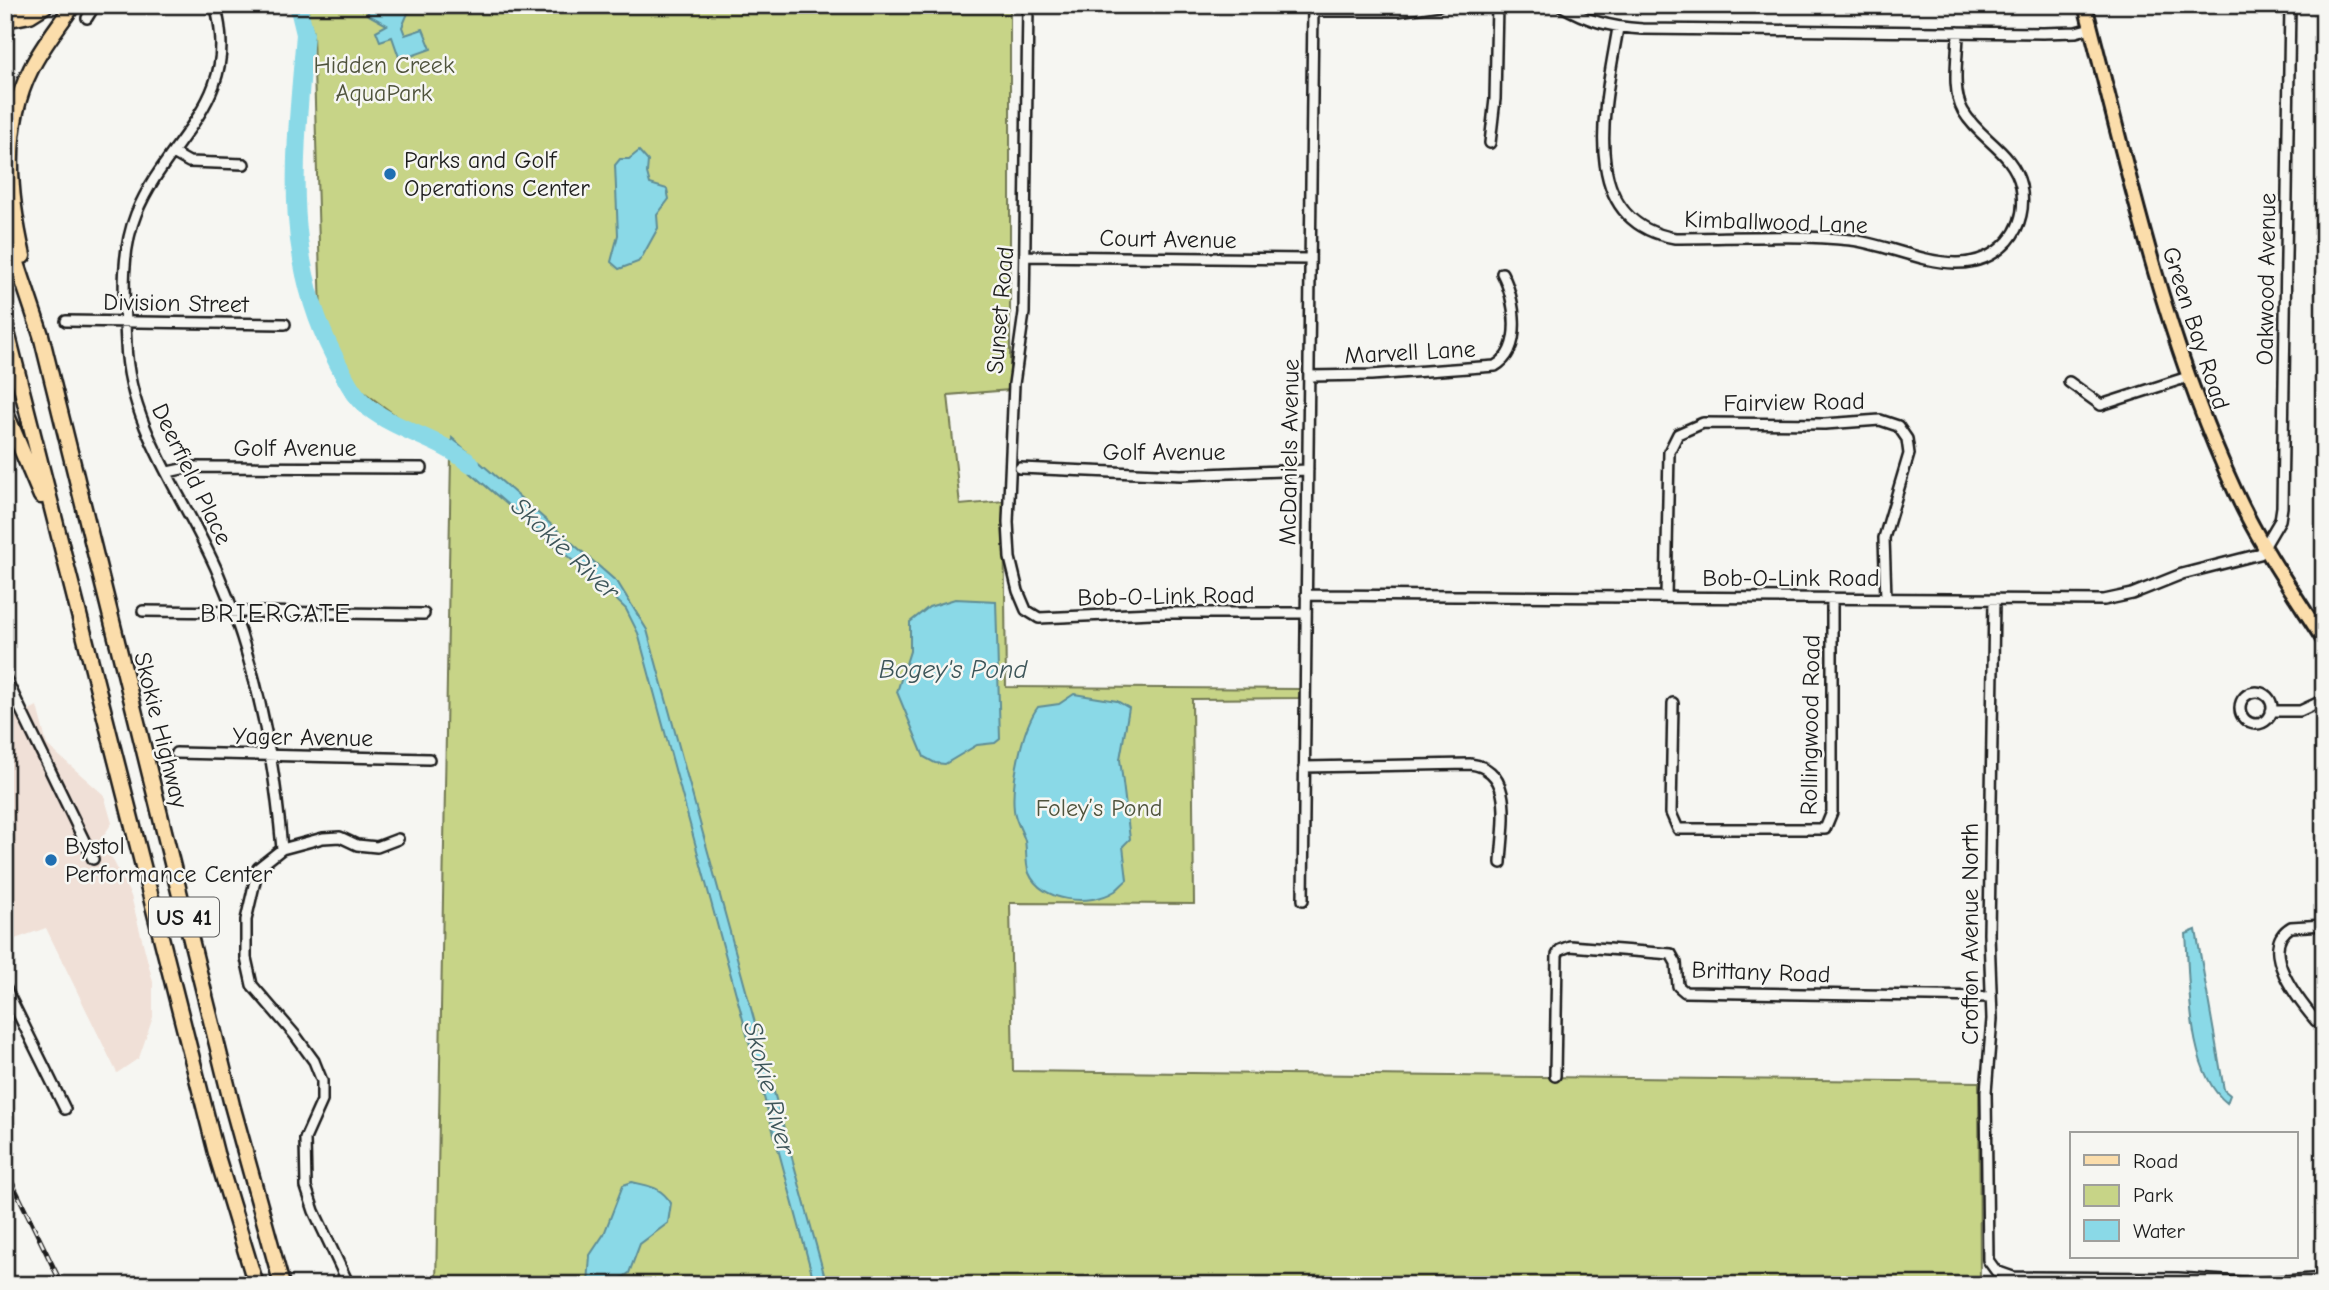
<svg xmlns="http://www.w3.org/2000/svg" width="2329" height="1290" viewBox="0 0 2329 1290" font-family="'Comic Neue',sans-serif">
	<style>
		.built { fill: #f0e0d7 }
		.green { fill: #c7d487; stroke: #727852; stroke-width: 2 }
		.water { fill: #8ad9e7; stroke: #5e8d96; stroke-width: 2 }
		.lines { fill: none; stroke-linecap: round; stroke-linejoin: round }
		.river { stroke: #8ad9e7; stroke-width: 18 }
		.minor-casing { stroke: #1c1c1c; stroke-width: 14 }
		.major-casing { stroke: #1c1c1c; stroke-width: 18 }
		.highway-casing { stroke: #1c1c1c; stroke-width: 19 }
		.minor { stroke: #f6f6f2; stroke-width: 9 }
		.major { stroke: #fbddab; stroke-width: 12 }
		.highway { stroke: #fbddab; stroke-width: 14 }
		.rail-casing { stroke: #1c1c1c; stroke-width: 5 }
		.rail { stroke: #f6f6f2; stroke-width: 2.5; stroke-dasharray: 8; stroke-linecap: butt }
		.poi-dot { fill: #1f6fb2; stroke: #f6f6f2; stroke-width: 2.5 }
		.labels { text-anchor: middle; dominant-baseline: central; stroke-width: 5; stroke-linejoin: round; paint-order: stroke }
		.shield { fill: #f6f6f2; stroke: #5d5d5c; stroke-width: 2 }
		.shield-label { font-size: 23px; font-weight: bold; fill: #1c1c1c }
		.park-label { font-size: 24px; fill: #4f533c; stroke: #f6f6f2 }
		.poi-label { font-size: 24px; fill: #1c1c1c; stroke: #f6f6f2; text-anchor: start }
		.street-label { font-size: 24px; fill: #1c1c1c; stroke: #f6f6f2 }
		.water-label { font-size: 26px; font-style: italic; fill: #3d5559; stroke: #f6f6f2 }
		.neighbourhood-label { font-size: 26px; letter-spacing: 2px; fill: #1c1c1c; stroke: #f6f6f2 }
	</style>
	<rect width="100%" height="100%" fill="#f6f6f2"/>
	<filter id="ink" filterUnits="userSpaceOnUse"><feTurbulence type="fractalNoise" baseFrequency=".0143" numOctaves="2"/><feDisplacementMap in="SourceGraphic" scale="14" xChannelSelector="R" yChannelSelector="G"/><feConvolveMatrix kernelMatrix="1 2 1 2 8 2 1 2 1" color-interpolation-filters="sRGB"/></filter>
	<g filter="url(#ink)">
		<path class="built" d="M37,706L47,745L104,795L112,823L102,838L131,896L153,982V1017L139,1058L117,1073L46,928L15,939L5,920V722Z"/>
		<path class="green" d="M305,5H1010V390L948,395L960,505L1004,501L1006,687L1300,689L1299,698L1192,699L1194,904L1010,903L1013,1071L1979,1082L1980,1285H436L451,456L357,387L321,315L313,33Z"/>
		<path class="water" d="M372,5H422L421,9L408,13L402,27L405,35L423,29L431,49L400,60L392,37L380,41L376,31L387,25L367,14Z
			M639,151L648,161L647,173L650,184L667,189L669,199L657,215L658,228L642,257L638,262L619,269L611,262L618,235L615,165L620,159H629Z
			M452,438L618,583L647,630L827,1285H815L638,633L626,609L601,585L451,456Z
			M955,599L996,601L1000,739L995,743L977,745L945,764L935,763L924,757L897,692L910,651V622L929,607Z
			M1074,694L1117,701L1129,708L1120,759L1130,839L1123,846L1127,880C1123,883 1119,888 1115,891C1090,907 1041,902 1029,873C1025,863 1027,851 1025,841C1022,830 1015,821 1014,810C1011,783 1022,728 1038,707L1059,704Z
			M2196,930L2224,1090L2230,1095L2227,1103C2186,1071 2190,983 2186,934Z
			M632,1182C650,1187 660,1186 671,1203L668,1223L640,1244L629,1273L612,1285H588L590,1255L604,1234L623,1185Z"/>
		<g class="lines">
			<path class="river" d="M298,5L305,34C296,147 280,251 334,356C344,375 352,395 369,408C400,432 440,439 471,464"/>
			<defs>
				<path id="minor" d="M215,5C243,102 167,137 136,214C120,254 124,302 126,344C129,429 186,498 218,573C256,661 274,754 282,849
					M1028,5L1024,313L1014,384L1008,522L1010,558L1018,591L1026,610L1039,618L1152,613H1306
					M1560,5C1587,21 1610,27 1642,29L2043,33L2076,32L2091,28
					M1313,11H1398L1439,5
					M87,18L95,5
					M1618,28C1606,100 1574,221 1675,238C1733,238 1793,234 1851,240C1902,246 1965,288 2008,241C2021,226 2025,206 2021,186C2013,151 1980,140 1963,111C1951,90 1958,56 1958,32
					M1490,143L1495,99L1497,5
					M173,153L189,162L244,164
					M1026,256L1310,259
					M66,321L285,324
					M1309,376L1371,375L1495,366C1524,350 1515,298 1502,273
					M2069,382L2101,405L2188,377
					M1020,468L1181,475L1308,470
					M168,472L191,467L422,468
					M1306,595L2104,600L2132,594L2182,574L2260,554L2280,520L2282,507L2290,5
					M1666,597L1669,452L1678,434L1703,423L1825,424L1880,420L1898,426L1907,439L1909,454L1884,538L1886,598
					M1994,600L1989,934L1992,1019L1986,1092L1988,1260L1996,1271L2013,1277L2178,1278L2257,1283L2324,1278
					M143,611L424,614
					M5,677L93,859
					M2240 708a16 16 0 1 1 32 0a16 16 0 1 1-32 0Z
					M1673,703L1671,813L1678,829H1825L1832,812V598
					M2271,711H2300L2324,700
					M176,753L429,759
					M1304,767L1470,764C1517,769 1502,830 1501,863
					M1303,900L1313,5
					M5,987L65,1109
					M2316,1021C2300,1002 2256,948 2291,927L2324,925
					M1555,1076L1557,955L1560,950L1570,946L1671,954L1676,963L1678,986L1685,992L1991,997
					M349,1285L314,1211L306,1187L305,1139L322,1101V1081L314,1061L295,1035L252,985L246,958V920L258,868L282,849L323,838L340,837L357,845L377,847L398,839"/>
				<path id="major" d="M2085,5C2128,169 2163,336 2235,491C2259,544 2293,592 2324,641"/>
				<path id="highway" d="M5,20L30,15L46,5
					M5,227L41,335L232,1105L282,1285
					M23,256C9,195 2,126 31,69C42,46 59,26 73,5
					M5,324L216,1153L256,1285
					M5,411L41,496"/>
			</defs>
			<use href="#minor" class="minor-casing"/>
			<use href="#major" class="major-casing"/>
			<use href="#highway" class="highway-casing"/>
			<use href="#minor" class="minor"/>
			<use href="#major" class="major"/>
			<use href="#highway" class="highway"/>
			<defs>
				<path id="rail" d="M5,1168L62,1285"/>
			</defs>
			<use href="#rail" class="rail-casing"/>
			<use href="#rail" class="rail"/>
		</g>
	</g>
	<g class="poi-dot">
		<circle cx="390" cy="174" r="7"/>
		<circle cx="51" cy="860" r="7"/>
	</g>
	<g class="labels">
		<rect class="shield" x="149" y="897.5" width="70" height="39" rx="5"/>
		<g class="shield-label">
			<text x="184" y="917">US 41</text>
		</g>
		<g class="park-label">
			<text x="384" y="65">Hidden Creek<tspan x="384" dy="28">AquaPark</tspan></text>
			<text x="1099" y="808">Foley’s Pond</text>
		</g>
		<g class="poi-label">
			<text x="404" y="160">Parks and Golf<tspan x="404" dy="28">Operations Center</tspan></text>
			<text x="65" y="846">Bystol<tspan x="65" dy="28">Performance Center</tspan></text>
		</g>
		<g class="street-label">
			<text transform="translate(1776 222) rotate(2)">Kimballwood Lane</text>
			<text transform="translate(1168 239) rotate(1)">Court Avenue</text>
			<text transform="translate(2266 279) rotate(-89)">Oakwood Avenue</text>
			<text transform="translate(176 303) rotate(1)">Division Street</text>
			<text transform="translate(1000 310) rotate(-85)">Sunset Road</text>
			<text transform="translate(2196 328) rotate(72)">Green Bay Road</text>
			<text transform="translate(1410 352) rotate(-3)">Marvell Lane</text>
			<text transform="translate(1794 402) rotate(-1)">Fairview Road</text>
			<text x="295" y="448">Golf Avenue</text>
			<text x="1164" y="452">Golf Avenue</text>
			<text transform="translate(1289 452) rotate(-89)">McDaniels Avenue</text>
			<text transform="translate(192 474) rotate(64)">Deerfield Place</text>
			<text x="1791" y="578">Bob-O-Link Road</text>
			<text transform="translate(1166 596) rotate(-1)">Bob-O-Link Road</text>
			<text transform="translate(1810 725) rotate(-89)">Rollingwood Road</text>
			<text transform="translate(161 730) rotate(76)">Skokie Highway</text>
			<text transform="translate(303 737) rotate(1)">Yager Avenue</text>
			<text transform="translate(1970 934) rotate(-90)">Crofton Avenue North</text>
			<text transform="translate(1761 972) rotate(2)">Brittany Road</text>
		</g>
		<g class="water-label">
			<text transform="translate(565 549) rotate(43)">Skokie River</text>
			<text x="953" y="670">Bogey's Pond</text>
			<text transform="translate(769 1088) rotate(75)">Skokie River</text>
		</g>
		<g class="neighbourhood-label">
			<text x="276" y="614">BRIERGATE</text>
		</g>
	</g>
	<rect width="2329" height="1290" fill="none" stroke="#f6f6f2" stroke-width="28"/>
	<rect x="14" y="14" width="2301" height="1262" fill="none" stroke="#1c1c1c" stroke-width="2.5" filter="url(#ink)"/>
	<rect x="2070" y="1132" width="228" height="126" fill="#f6f6f2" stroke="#9f9f9c" stroke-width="2"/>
	<rect x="2084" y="1155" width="35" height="10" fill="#fbddab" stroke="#9f9f9c" stroke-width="2"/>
	<text x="2133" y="1168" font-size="21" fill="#1c1c1c">Road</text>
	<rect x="2084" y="1185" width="35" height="21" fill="#c7d487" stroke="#9f9f9c" stroke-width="2"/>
	<text x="2133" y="1202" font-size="21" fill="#1c1c1c">Park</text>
	<rect x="2084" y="1220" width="35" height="21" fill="#8ad9e7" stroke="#9f9f9c" stroke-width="2"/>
	<text x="2133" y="1238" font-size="21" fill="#1c1c1c">Water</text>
</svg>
